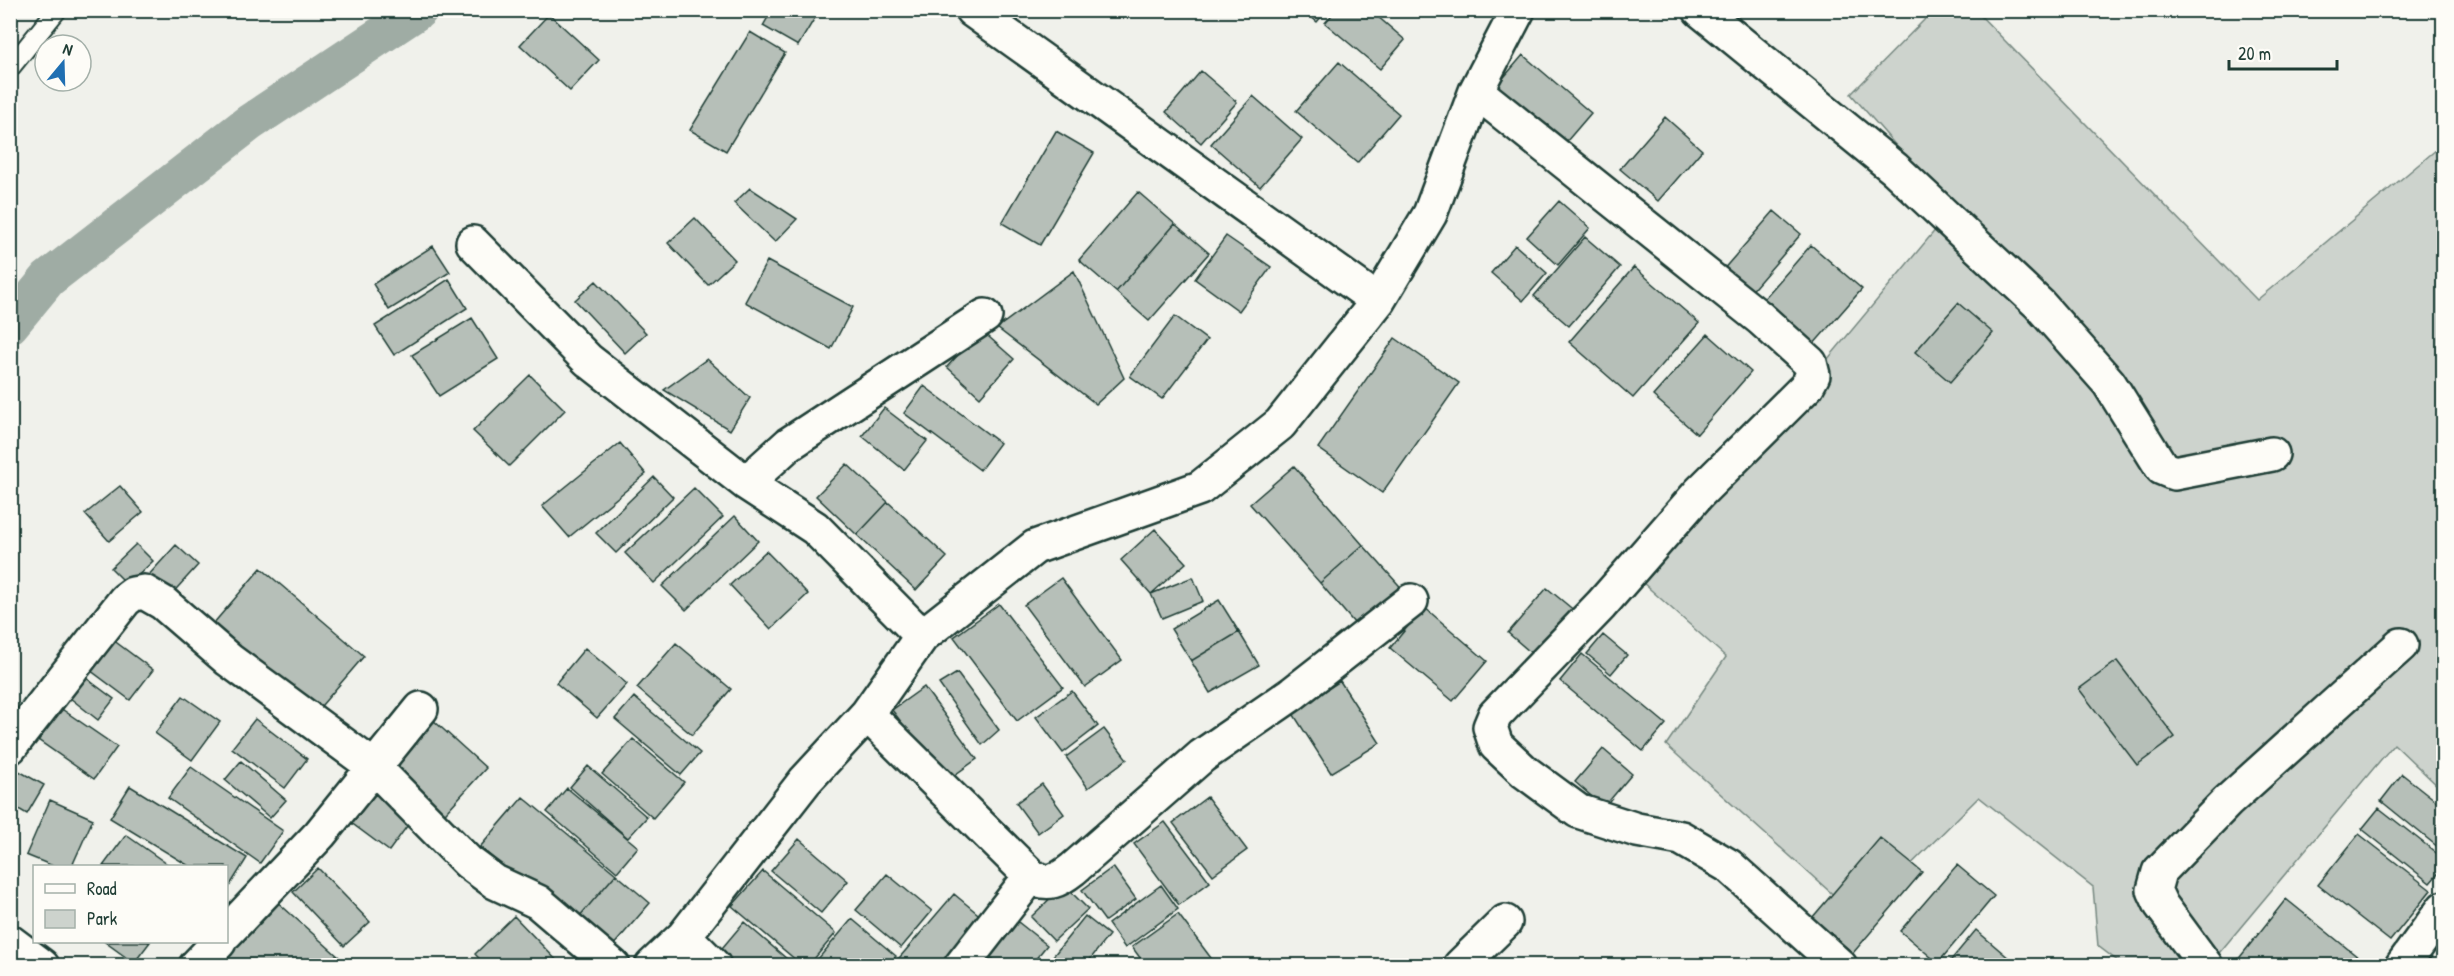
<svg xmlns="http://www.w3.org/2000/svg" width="2454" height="976" viewBox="0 0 2454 976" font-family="'Patrick Hand',sans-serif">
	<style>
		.green { fill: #cdd3cd; stroke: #768880; stroke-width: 1.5 }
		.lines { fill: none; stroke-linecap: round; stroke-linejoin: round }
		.canal { stroke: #9faca4; stroke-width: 38 }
		.building { fill: #b6bfb8; stroke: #1f3d34; stroke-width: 1.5 }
		.lane-casing { stroke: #1f3d34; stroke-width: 22 }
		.street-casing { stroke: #1f3d34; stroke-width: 38 }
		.lane { stroke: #fdfcf7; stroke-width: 18 }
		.street { stroke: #fdfcf7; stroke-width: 33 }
	</style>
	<rect width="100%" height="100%" fill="#f0f1eb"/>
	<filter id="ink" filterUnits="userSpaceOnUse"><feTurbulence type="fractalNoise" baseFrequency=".0167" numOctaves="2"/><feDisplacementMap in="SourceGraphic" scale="12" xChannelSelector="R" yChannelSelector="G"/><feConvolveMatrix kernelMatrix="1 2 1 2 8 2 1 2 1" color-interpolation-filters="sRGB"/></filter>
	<g filter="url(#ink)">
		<path class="green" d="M1933,11H1976L2257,300L2443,144V791L2394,744L2209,965H2123L2098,946L2093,887L1979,797L1858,917L1666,745L1726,657L1642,582L1952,210L1851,94Z"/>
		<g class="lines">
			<path class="canal" d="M10,325L48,279L249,123L419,10"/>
		</g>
		<path class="building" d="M772,10H807L816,16L798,46L763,26Z
			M1303,10H1327L1317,22Z
			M1336,10H1370L1405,40L1380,69L1325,23Z
			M549,14L599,60L570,91L520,45Z
			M750,32L785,53L726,151L690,130Z
			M1523,55L1591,113L1561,148L1493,90Z
			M1339,62L1399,114L1357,163L1296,111Z
			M1201,71L1237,102L1201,143L1166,112Z
			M1253,96L1302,139L1260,187L1211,144Z
			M1665,117L1702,150L1658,201L1620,169Z
			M1056,131L1094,153L1040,245L1002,223Z
			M750,188L797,219L775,242L734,203Z
			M1138,192L1175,224L1116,292L1079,260Z
			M1559,201L1590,228L1558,265L1527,237Z
			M1774,211L1801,234L1749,294L1722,271Z
			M695,218L735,260L708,285L668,243Z
			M1175,224L1209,253L1149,321L1116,292Z
			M1226,236L1271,267L1239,311L1195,279Z
			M1585,237L1620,267L1569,326L1534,296Z
			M1515,245L1547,273L1523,301L1491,273Z
			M1811,245L1862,289L1812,346L1761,302Z
			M433,246L450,272L389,310L373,284Z
			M767,261L853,307L831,349L745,302Z
			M1634,267L1699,323L1633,398L1569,342Z
			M1074,271L1124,378L1096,404L997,328Z
			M449,279L467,308L394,355L375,326Z
			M596,281L646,333L625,353L575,300Z
			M1958,303L1993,333L1950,382L1915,352Z
			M1175,316L1207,340L1162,399L1130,376Z
			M472,318L498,359L439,396L412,355Z
			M981,330L1014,359L980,397L947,367Z
			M1708,334L1751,372L1697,434L1653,396Z
			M1395,338L1459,383L1382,493L1318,448Z
			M707,359L750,398L730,430L664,390Z
			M530,375L565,410L509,466L473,431Z
			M924,386L1000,443L980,470L904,413Z
			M884,408L927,441L904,470L862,436Z
			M620,443L646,474L569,537L542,506Z
			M847,464L888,502L857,535L816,496Z
			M1294,466L1363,545L1320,583L1250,504Z
			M654,477L673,497L616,553L596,533Z
			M120,486L143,512L109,541L85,514Z
			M694,488L723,517L654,583L625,553Z
			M888,502L947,557L916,590L857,535Z
			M735,516L758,541L686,610L662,586Z
			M1155,529L1186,563L1151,594L1121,560Z
			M136,544L153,561L128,585L111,568Z
			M176,545L198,565L168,598L146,578Z
			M1363,545L1406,593L1361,631L1320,583Z
			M766,551L808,594L771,629L730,585Z
			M261,568L364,656L316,712L213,624Z
			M1193,577L1203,601L1162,618L1151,594Z
			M1061,578L1122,660L1085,687L1024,605Z
			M1547,588L1576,612L1537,658L1508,633Z
			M1219,600L1239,632L1191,661L1171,629Z
			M999,604L1063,687L1017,721L954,637Z
			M1424,607L1487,661L1453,701L1390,648Z
			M1239,632L1259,665L1210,693L1191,661Z
			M105,634L153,670L130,700L82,664Z
			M1603,635L1627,655L1611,674L1587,654Z
			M676,643L731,689L692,735L637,688Z
			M585,648L627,684L597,718L556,683Z
			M1582,654L1666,724L1643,751L1560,681Z
			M2117,661L2175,737L2137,765L2079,689Z
			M957,673L999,730L982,745L939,684Z
			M86,678L114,699L98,720L70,698Z
			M1340,681L1380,743L1331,773L1292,712Z
			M924,687L977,759L946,781L892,710Z
			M1072,691L1098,726L1063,753L1036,717Z
			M183,696L220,722L192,760L155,733Z
			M634,697L700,753L681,775L615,719Z
			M50,701L117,747L94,779L28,733Z
			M255,719L307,759L285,788L232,748Z
			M433,720L486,768L438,821L385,773Z
			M1104,729L1127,759L1088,788L1066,757Z
			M633,739L684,782L653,818L602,774Z
			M1603,749L1632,774L1604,807L1575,782Z
			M241,761L286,800L270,818L225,780Z
			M10,766L44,785L27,814L10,804Z
			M588,766L647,817L628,838L570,787Z
			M191,767L283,831L260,863L168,798Z
			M2402,774L2444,807V852L2381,801Z
			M1042,784L1064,814L1038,833L1016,803Z
			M130,786L247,858L227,890L226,866H189L110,818Z
			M370,786L413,818L389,851L346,819Z
			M567,788L638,847L617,872L547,812Z
			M523,797L616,874L572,925L480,847Z
			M1207,797L1247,850L1213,875L1173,823Z
			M50,800L93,819L72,866H53L26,855Z
			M2379,808L2444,859V867L2430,883L2362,829Z
			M1165,822L1210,882L1179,905L1134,844Z
			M2359,834L2431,890L2390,941L2318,885Z
			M126,835L170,866H103Z
			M1880,838L1922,872L1853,953L1812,918Z
			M799,839L848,881L821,913L771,871Z
			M1957,865L1994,896L1938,963L1900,931Z
			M1113,867L1136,899L1105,921L1082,890Z
			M318,868L370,922L344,946L293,892Z
			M763,871L836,933L808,966H803L732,906Z
			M616,874L650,903L606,954L572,925Z
			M887,874L932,911L901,948L856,910Z
			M1064,885L1088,909L1054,941L1031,917Z
			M1161,885L1178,909L1125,948L1108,924Z
			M954,894L989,923L953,966H896L894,964Z
			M274,899L349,966H213Z
			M2286,899L2369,966H2233Z
			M1178,914L1217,966H1146L1132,947Z
			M514,916L562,966H486L475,954Z
			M1085,916L1109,935L1085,966H1056L1050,960Z
			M1013,918L1047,945L1030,966H1001L985,952Z
			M852,919L896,956L888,966H812Z
			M744,922L795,966H717L712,960Z
			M1976,930L2017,965L1946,966Z
			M105,942H150L134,963Z"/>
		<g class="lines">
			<defs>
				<path id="lane" d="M10,68L57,10"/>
				<path id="street" d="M972,10L1378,301
					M1700,10L1895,169L2039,304L2109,383L2162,468L2174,473L2272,454
					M1476,91L1760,318L1810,363L1813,375L1807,386L1699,493L1601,605L1495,715L1490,727L1496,745L1525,772L1578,811L1637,830L1681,838L1729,866L1840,966
					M473,243L588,360L746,483L815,528L922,636
					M746,483L789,444L985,316
					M867,714L1031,876C1048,887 1059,880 1073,869L1202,756L1292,694L1411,601
					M10,747L125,600L133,594L144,592L163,603L229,660L374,767L468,862L495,882L538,902L613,966
					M226,933L320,834L421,709
					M684,936L714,966
					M10,942L42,966
					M196,966L219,942
					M652,966L684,936L805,781L867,714L922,636L1035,547L1200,488L1280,424L1378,301L1430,214L1476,91L1518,10
					M961,966L1031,876
					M1460,966L1505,922
					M2206,966L2161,905L2154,890L2159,872L2227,802L2401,645
					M2402,966L2444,908"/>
			</defs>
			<use href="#lane" class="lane-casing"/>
			<use href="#street" class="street-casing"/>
			<use href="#lane" class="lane"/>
			<use href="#street" class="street"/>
		</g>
	</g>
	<rect width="2454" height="976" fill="none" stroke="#fdfcf7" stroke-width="36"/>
	<rect x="18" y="18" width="2418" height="940" fill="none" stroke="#1f3d34" stroke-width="2" filter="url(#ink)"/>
	<rect x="33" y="865" width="195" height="78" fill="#fdfcf7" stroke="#a4b0a9" stroke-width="1.5"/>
	<rect x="45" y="884" width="30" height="9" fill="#fdfcf7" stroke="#a4b0a9" stroke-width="1.5"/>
	<text x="87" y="895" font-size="18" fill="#1f3d34">Road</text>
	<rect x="45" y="910" width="30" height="18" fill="#cdd3cd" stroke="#a4b0a9" stroke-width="1.5"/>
	<text x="87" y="925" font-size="18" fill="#1f3d34">Park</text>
	<g transform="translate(63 63) rotate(19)"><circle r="28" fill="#fdfcf7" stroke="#a4b0a9" stroke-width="1.5"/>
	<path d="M0-4.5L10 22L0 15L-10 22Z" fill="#1f6fb2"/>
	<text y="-9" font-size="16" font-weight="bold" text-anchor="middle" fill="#1f3d34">N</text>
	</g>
	<path d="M2229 60v9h108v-9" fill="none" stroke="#1f3d34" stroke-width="3"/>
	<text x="2238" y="60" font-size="18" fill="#1f3d34" stroke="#fdfcf7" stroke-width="4.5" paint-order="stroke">20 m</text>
</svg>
